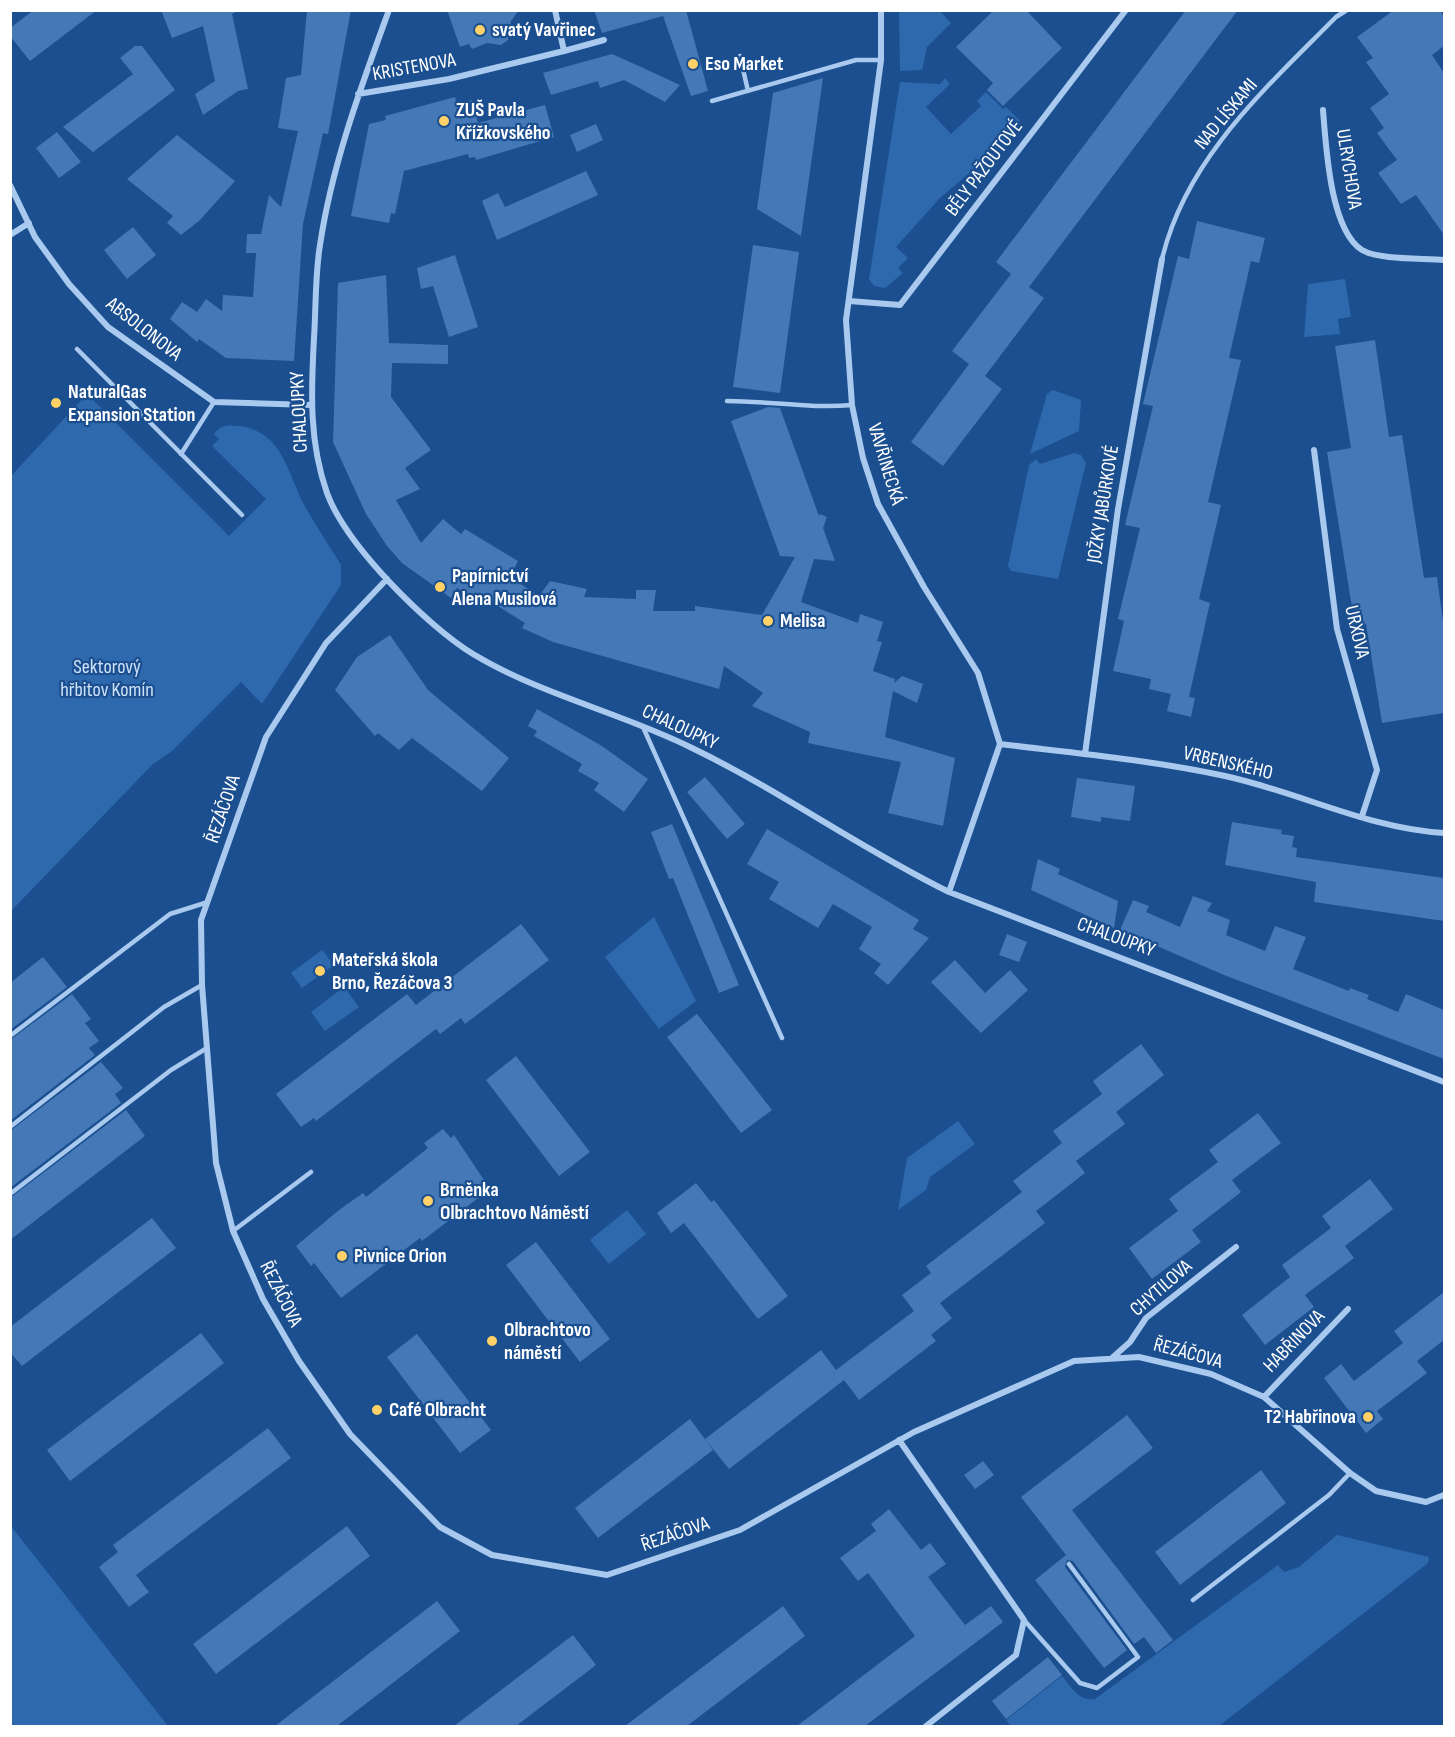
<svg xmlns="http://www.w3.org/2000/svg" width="1455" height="1737" viewBox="0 0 1455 1737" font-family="'Sofia Sans Condensed',sans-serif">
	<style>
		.green { fill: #2e69ad }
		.building { fill: #4478b7 }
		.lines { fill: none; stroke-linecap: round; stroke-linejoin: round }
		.service { stroke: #a9c9ee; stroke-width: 4.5 }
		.minor { stroke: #a9c9ee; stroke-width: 6 }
		.poi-dot { fill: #ffd166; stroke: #1b4f8f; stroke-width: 2 }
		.labels { text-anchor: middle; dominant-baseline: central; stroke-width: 4.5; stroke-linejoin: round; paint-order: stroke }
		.poi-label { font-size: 20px; font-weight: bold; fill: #fff; stroke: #1b4f8f; text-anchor: start }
		.street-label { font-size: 20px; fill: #fff; stroke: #1b4f8f }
		.park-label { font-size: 20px; fill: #cfe3fa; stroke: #1b4f8f }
	</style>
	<rect width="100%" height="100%" fill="#1b4f8f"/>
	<path class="green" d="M899,11H940L951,23L927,47L922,70L900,71Z
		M945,78L950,84L926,107L951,134L981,106L977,101L986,92L1003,109L1006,107L1020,121L1010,130L1014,135L940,198L896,247L908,258L898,268L903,273L885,288L874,286L869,279L900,82L940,84Z
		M1345,279L1351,317L1338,319L1340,334L1304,337L1308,284Z
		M1053,390L1081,400L1079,431L1030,454L1047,394Z
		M87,394L229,536L266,499L212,446L219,439L214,434C221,425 227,425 238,426C284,430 288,477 307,510C318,529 330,547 341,565V585L262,704L241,682L172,751L153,764L11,911V476Z
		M1074,453L1081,455L1086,463L1058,579L1011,571L1008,566L1029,465L1036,459L1040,464Z
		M654,917L696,1001L659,1029L605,957Z
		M322,950L334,965L302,988L291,973Z
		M344,987L359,1007L325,1031L311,1012Z
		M958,1121L975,1144L930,1177L926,1190L898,1210L907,1158Z
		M627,1210L646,1234L609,1264L590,1240Z
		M11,1526L168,1726H11Z
		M1337,1535L1429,1557L1428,1563L1219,1726H1011L1006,1720L1062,1676C1072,1688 1078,1701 1095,1699L1278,1565L1284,1572L1299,1567Z"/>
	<path class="building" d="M34,10H97L30,61L10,36V28Z
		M161,10H239L232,14L248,89L238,91L203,115L195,94L215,81L203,26L172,38Z
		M307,10H351L328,134L323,133L303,224L294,361L226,358L199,339L197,342L170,319L182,302L197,312L206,299L222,311L223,295L253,297L256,253H246L247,234H261L269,195L281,207L298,131L278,128L286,78L301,75Z
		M447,10H519L511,21L508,40L501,45L487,43L472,49L469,44L460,47Z
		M594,10H686L708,91L691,96L663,16L602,33Z
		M994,10H1026L1062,48L1003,106L987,90L993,83L956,47Z
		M1186,10H1238L1029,287L1044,298L985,376L1002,389L943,466L911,442L969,364L952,351L1011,274L996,262Z
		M1394,10H1440L1444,17V46L1432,55L1444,73V235L1416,195L1401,204L1378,173L1397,160L1377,133L1384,128L1370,108L1389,94L1366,62L1373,58L1357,37Z
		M135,46H142L175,90L93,152L63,127L133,74L120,58Z
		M612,54L641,67L680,85L665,102L624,80L600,88L598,81L551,95L543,73Z
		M823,78L801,236L757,209L773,93Z
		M455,97L457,104L472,100L478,123L545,105L554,137L476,160L475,157L469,158L468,154L404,171L395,214L391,213L389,223L351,216L369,124L386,120L385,116Z
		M596,124L603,140L577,152L570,135Z
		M57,132L81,162L59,178L36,148Z
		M177,135L235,181L199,221L181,235L167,223L173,216L127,179Z
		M586,171L598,195L497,240L482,201L498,193L505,207Z
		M1197,221L1265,238L1259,263L1251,261L1229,358L1241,360L1208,502L1221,505L1199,599L1210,603L1189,697L1195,698L1191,717L1167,711L1171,694L1149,689L1151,679L1113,671L1124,621L1118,619L1140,528L1125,525L1153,406L1143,404L1178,256L1189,259Z
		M133,227L156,255L127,279L104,250Z
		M753,245L799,252L780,393L733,387Z
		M455,255L478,327L449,337L433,286L421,289L417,268Z
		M386,275L389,343L448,345V364L392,363L391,397L431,450L405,468L420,489L396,500L421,543L443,519L461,534L465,529L518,561L510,577L539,596L550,581L587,589L584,597L636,599V590H656L653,611H695V606L762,615L795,557L780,556L731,421L768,407L780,408L819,516L820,514L827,517L823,528L835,561L814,559L801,602L858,623L860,614L883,622L877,641L882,642L873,671L895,679L894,683L902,676L923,684L917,703L893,691L885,737L955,758L943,826L888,813L901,762L808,743L810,732L752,706L763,693L724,666L719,689L553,642L522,628L525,623L485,598L481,604L457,588L451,598L402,563L387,546L366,514L333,442L338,283Z
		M1375,340L1389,437L1402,435L1424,578L1437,577L1444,628V713L1382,723L1366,624L1355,626L1327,452L1351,448L1335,346Z
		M390,635L428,690L509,758L482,791L412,738L399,750L378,733L375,736L335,690L357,657Z
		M537,709L602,746L648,779L624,812L594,790L599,783L578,771L582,764L534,736L537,731L528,726Z
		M705,777L745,824L727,839L687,792Z
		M1077,778L1135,786L1130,821L1101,817V822L1071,817Z
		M1232,822L1282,830L1281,834L1294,836L1292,847L1297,848L1296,857L1444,878V921L1314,902L1316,882L1225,865Z
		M672,824L739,985L719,993L673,878L669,879L651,832Z
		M767,829L919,920L913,929L929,938L888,985L874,973L881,964L859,949L872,927L833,904L818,928L769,899L779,882L747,864Z
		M1038,859L1060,869L1058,874L1118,901L1114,928L1031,890Z
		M1193,896L1212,903L1207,911L1230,920L1226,935L1265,951L1275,926L1306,937L1293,969L1349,991L1350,988L1369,995L1367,999L1398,1012L1406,994L1444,1010V1059L1224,975L1120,930L1133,900L1149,906L1146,912L1180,927Z
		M521,924L549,960L465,1024L461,1018L440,1034L436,1029L316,1121L314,1118L301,1127L276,1094L407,994L416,1005Z
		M1007,934L1027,942L1019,962L999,955Z
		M43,957L67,987L10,1030V983Z
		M955,960L985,993L1010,970L1028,990L981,1033L931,982Z
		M72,994L91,1019L85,1023L99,1041L89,1048L95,1055L10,1121V1040Z
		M697,1014L772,1110L741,1133L667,1037Z
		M1141,1044L1164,1075L1116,1112L1125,1124L1076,1161L1085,1173L1036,1211L1045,1223L940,1303L952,1318L931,1335L936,1341L859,1400L844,1380L729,1469L705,1439L821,1350L836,1370L914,1311L902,1295L931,1273L926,1266L1022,1192L1013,1181L1062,1143L1053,1131L1102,1094L1093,1081Z
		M516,1056L590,1152L559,1176L486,1080Z
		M101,1062L123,1088L115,1094L121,1103L10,1188V1131Z
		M126,1110L145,1136L10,1240V1198Z
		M1258,1113L1281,1143L1232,1180L1241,1192L1192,1230L1201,1242L1152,1279L1129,1248L1178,1211L1169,1199L1218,1162L1209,1150Z
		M443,1129L451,1138L454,1135L490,1189L422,1241L420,1238L341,1298L314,1263L311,1266L296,1246L339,1210L363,1193L366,1197L428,1148L424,1143Z
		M1370,1179L1393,1209L1345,1246L1354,1258L1305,1295L1314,1307L1265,1345L1242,1315L1290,1277L1282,1265L1331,1228L1322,1216Z
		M696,1183L711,1202L714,1200L788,1296L758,1319L684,1223L671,1233L657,1213Z
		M152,1218L176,1248L22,1366L10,1352V1327Z
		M536,1242L610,1339L580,1362L506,1265Z
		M1444,1292V1340L1417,1361L1427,1373L1377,1411L1383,1419L1366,1433L1324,1378L1341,1364L1354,1381L1403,1343L1394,1331Z
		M201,1333L224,1363L70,1481L47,1450Z
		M417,1334L491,1430L460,1453L387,1357Z
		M1127,1415L1153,1448L1072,1510L1173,1640L1156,1653L1144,1637L1134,1644L1073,1561L1067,1560L1065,1567L1127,1650L1104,1668L1035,1580L1066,1555L1021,1497Z
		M690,1419L713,1450L598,1538L575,1508Z
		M268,1428L291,1458L136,1575L149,1592L129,1607L99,1567L118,1552L113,1545Z
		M983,1461L994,1475L975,1489L964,1475Z
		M1261,1470L1286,1503L1180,1585L1155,1552Z
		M889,1509L921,1550L930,1543L946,1564L928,1577L965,1625L991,1606L1003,1622L865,1726H797L915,1636L868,1573L858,1581L840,1558L876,1531L871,1524Z
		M347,1526L370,1556L216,1674L193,1644Z
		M437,1601L460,1631L337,1726H275Z
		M783,1606L805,1636L687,1726H625Z
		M573,1635L596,1665L516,1726H454Z
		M1048,1657L1062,1675L1006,1719L992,1701Z"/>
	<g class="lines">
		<path class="service" d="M740,56L748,91
			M712,101L856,60H881
			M1162,259C1186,158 1266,88 1336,17L1347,10
			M77,349L242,515
			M727,401C770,401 811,409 852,405
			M181,454L214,402
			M643,727L782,1038
			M10,1036L170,914L208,902
			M10,1127L164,1007L202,985
			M10,1194L171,1070L207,1048
			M233,1231L311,1172
			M1193,1600L1329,1495L1350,1473
			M1024,1620L1080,1683L1097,1688L1138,1657L1069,1564"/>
		<path class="minor" d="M389,10C361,87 332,164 320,245C315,275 316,308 314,338C311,392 309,442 327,493C346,545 426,625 473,654C541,695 622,713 692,748C781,791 861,849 949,892L1444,1082
			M881,10V60L846,320L852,405L863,458L878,504L924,587L978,673L1000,744L949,892
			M564,51L604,40
			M358,94L449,79L564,51L555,10
			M1323,110C1326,146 1330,230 1362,250C1379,260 1423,258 1444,260
			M10,185L35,237L69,284L108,327L214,402L311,405
			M10,235L29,223
			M849,301L900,305L1126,10
			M1314,450L1337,629L1377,770L1362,816
			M387,579L326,643L266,737L201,920L202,985L216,1163L233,1231L263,1299L299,1361L350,1434L440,1527L492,1555L607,1575L740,1530L914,1432L1074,1361L1139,1357L1211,1374L1264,1397L1350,1473L1376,1491L1426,1502L1444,1495
			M1000,744C1075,753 1151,760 1225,776C1299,792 1369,829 1444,833
			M1085,754L1118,509L1162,259
			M1112,1358L1130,1342L1146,1318L1236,1247
			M1264,1397L1348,1309
			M899,1440L1024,1620L1016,1655L926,1726"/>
	</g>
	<g class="poi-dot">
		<circle cx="480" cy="30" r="6"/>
		<circle cx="693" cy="64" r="6"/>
		<circle cx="444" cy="121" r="6"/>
		<circle cx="56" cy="403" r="6"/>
		<circle cx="440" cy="587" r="6"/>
		<circle cx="768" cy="621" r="6"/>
		<circle cx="320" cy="971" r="6"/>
		<circle cx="428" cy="1201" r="6"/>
		<circle cx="342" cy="1256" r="6"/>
		<circle cx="492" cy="1341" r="6"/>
		<circle cx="377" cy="1410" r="6"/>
		<circle cx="1368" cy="1417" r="6"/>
	</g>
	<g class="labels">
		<g class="poi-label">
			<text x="492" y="30">svatý Vavřinec</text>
			<text x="705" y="64">Eso Market</text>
			<text x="456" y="110">ZUŠ Pavla<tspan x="456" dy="23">Křížkovského</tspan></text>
			<text x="68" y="392">NaturalGas<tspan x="68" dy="23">Expansion Station</tspan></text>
			<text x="452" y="576">Papírnictví<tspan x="452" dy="23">Alena Musilová</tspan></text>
			<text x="780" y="621">Melisa</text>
			<text x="332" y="960">Mateřská škola<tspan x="332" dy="23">Brno, Řezáčova 3</tspan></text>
			<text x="440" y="1190">Brněnka<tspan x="440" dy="23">Olbrachtovo Náměstí</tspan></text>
			<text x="354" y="1256">Pivnice Orion</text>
			<text x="504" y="1330">Olbrachtovo<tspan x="504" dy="23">náměstí</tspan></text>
			<text x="389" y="1410">Café Olbracht</text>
			<text x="1356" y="1417" text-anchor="end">T2 Habřinova</text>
		</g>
		<g class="street-label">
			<text transform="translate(414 67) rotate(-10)">KRISTENOVA</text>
			<text transform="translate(1226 114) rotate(-50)">NAD LÍSKAMI</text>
			<text transform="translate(984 168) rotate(-53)">BĚLY PAŽOUTOVÉ</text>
			<text transform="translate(1349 169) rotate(81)">ULRYCHOVA</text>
			<text transform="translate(144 329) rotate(38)">ABSOLONOVA</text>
			<text transform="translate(299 412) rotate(-93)">CHALOUPKY</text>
			<text transform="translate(886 464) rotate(73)">VAVŘINECKÁ</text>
			<text transform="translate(1103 504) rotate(-81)">JOŽKY JABŮRKOVÉ</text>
			<text transform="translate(1357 632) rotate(77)">URXOVA</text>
			<text transform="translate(680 727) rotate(25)">CHALOUPKY</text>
			<text transform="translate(1228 763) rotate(13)">VRBENSKÉHO</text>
			<text transform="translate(223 809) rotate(-71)">ŘEZÁČOVA</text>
			<text transform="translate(1116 937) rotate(20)">CHALOUPKY</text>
			<text transform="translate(1161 1288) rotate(-41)">CHYTILOVA</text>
			<text transform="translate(281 1294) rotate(63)">ŘEZÁČOVA</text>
			<text transform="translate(1294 1341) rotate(-46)">HABŘINOVA</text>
			<text transform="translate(1188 1353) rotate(15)">ŘEZÁČOVA</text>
			<text transform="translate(675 1534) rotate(-19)">ŘEZÁČOVA</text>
		</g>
		<g class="park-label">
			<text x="107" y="667">Sektorový<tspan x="107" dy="23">hřbitov Komín</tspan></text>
		</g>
	</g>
	<rect width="1455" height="1737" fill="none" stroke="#ffffff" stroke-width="24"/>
</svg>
